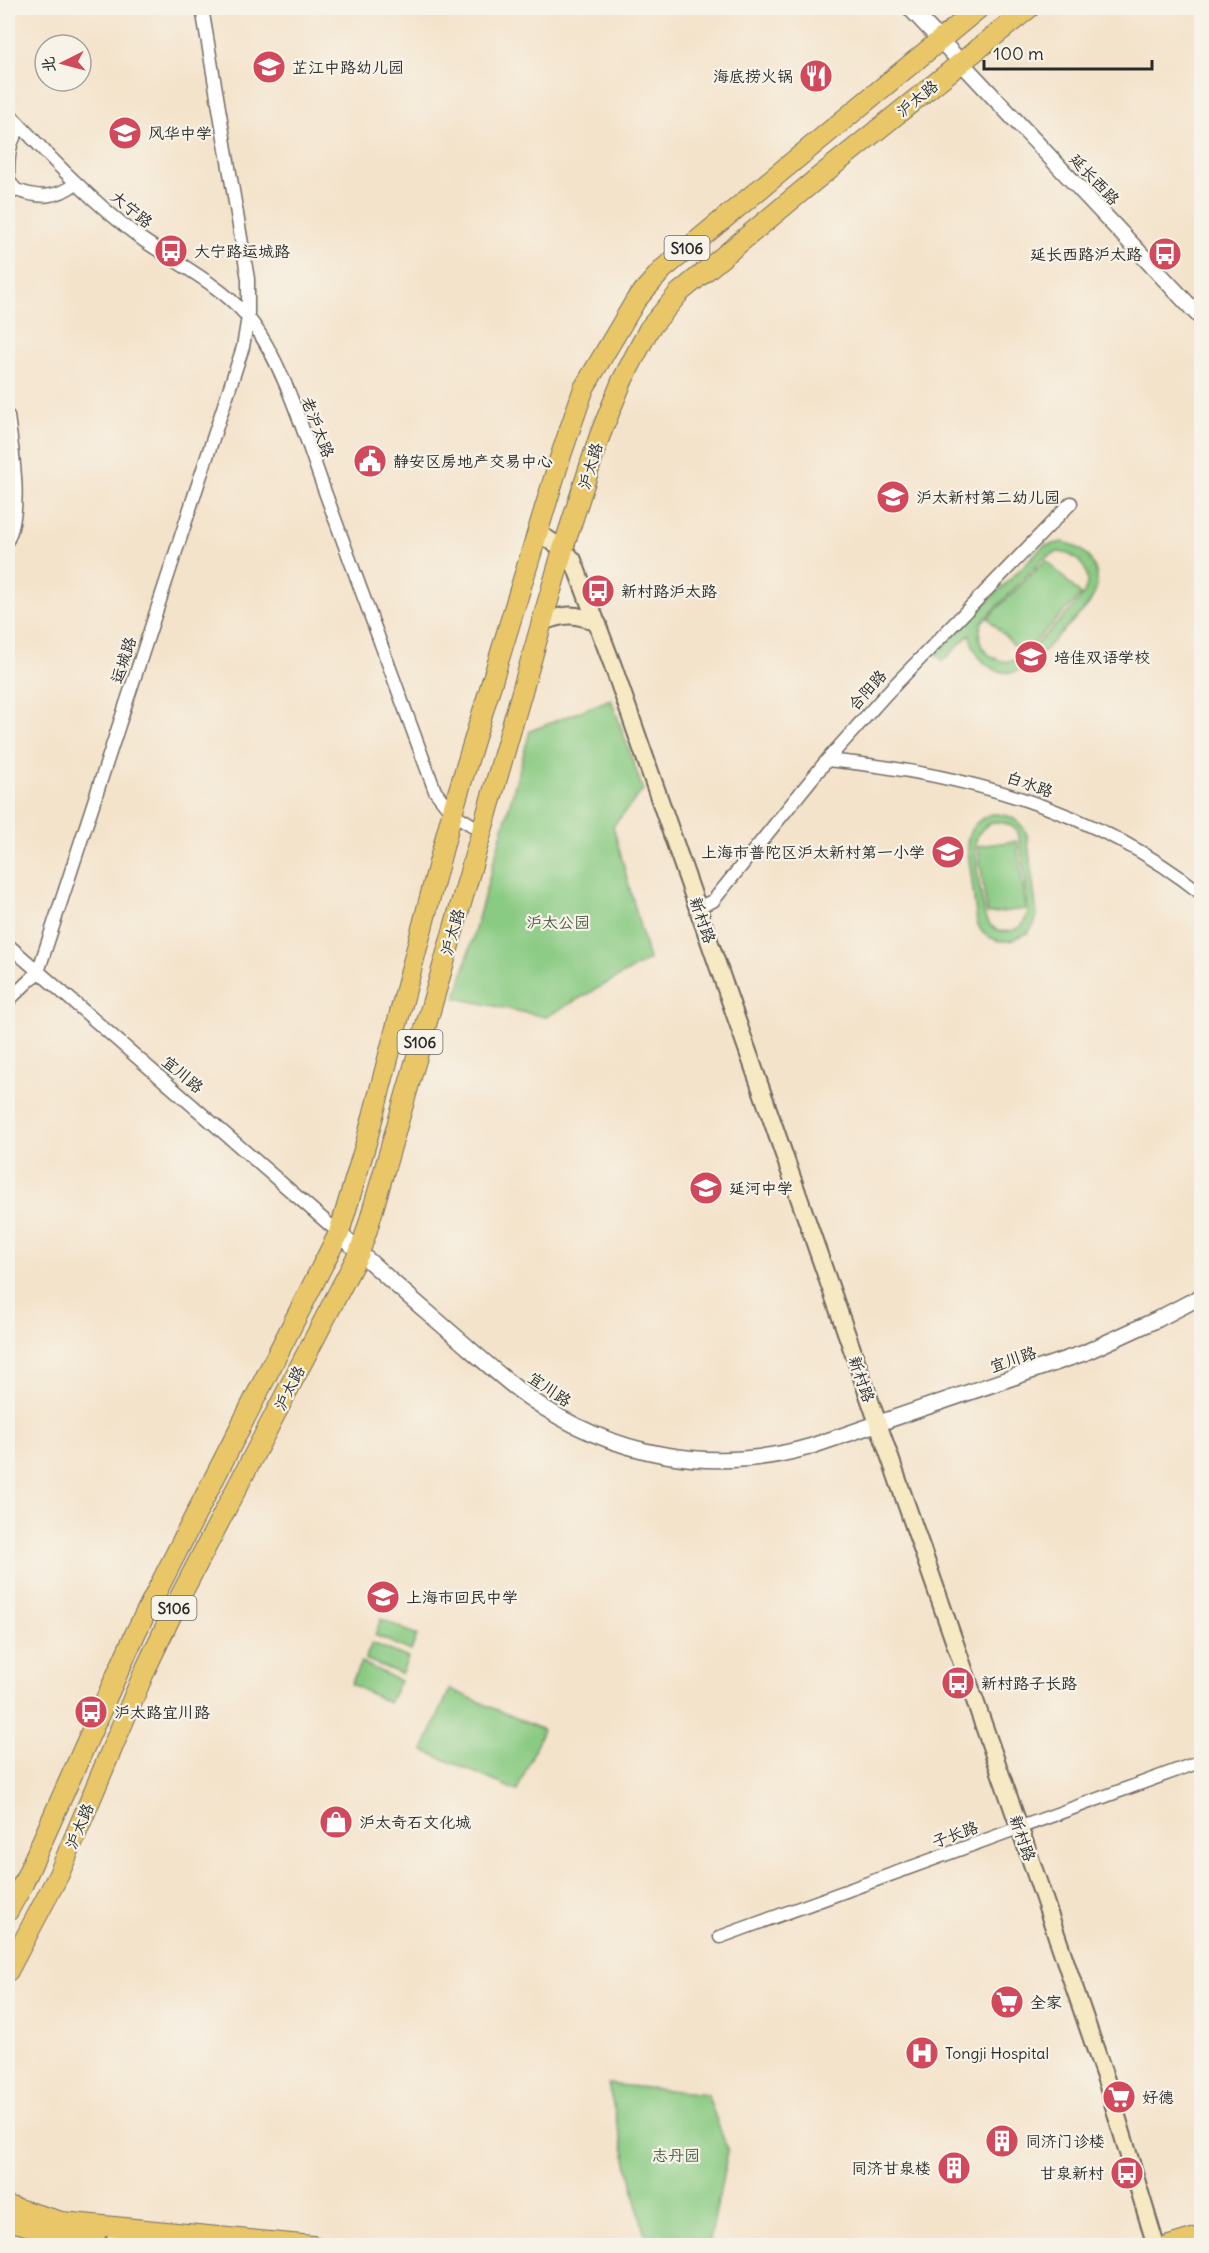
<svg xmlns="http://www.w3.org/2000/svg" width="1209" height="2253" viewBox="0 0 1209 2253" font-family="Delius,'LXGW WenKai TC',sans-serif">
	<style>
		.green { fill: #8acb83; stroke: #5a7b57; stroke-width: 1.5; fill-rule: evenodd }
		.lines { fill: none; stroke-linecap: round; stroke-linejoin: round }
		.minor-casing { stroke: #716b63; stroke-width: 15 }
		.tertiary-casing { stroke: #716b63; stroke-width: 18 }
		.secondary-casing { stroke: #716b63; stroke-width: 20 }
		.primary-casing { stroke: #716b63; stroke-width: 22 }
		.minor { stroke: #fff; stroke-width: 12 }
		.tertiary { stroke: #fff; stroke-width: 15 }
		.secondary { stroke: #f6e9c3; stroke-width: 16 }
		.primary { stroke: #e9c769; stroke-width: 20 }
		.labels { text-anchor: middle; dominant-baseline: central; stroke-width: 4.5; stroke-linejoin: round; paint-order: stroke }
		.shield { fill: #f7f3e8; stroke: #686764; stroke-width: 1.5 }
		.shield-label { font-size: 15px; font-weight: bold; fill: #2b2b2b }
		.poi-label { font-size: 16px; fill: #2b2b2b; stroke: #f7f3e8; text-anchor: start }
		.street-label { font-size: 16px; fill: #2b2b2b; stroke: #f7f3e8 }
		.park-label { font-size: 16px; fill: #485b45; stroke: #f7f3e8 }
	</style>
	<rect width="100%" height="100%" fill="#f7f3e8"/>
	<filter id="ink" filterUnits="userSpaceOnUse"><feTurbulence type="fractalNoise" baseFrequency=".0167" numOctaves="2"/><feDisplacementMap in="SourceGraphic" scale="12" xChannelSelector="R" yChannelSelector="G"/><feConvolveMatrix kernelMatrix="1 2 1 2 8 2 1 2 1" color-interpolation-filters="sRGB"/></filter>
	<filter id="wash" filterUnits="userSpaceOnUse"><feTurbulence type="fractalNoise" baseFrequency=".008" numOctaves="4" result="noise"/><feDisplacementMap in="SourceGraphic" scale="24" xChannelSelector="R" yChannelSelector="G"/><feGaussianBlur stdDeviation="1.35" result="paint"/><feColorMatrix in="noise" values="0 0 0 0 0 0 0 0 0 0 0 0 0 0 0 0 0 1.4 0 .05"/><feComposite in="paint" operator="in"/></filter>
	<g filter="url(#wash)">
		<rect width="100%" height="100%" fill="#f4e3cb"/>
		<path class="green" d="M1063,542C1091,549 1107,576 1090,602C1083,613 1071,622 1062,632C1051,642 1041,656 1029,665C1003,685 973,662 970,634L943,661L936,654L1038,551L1044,546ZM1057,552C1079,553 1094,573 1084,593C1079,604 1025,656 1015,660C1005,663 993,660 986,652C978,644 978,633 982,622L1044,558Z
			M1046,560L1081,595L1022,654L988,618Z
			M611,699L643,790L613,826L649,960L546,1017L456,998L530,731Z
			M991,814C1008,814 1020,818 1027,835L1037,915L1034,925L1028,933L1010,941H999L989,937L981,930L977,923L967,843C969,828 977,820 991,814ZM994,822C1003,822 1013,824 1018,833C1021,842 1030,909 1027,916C1019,937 993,936 985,917C982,899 972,852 977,837C980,829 986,825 994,822Z
			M1017,841L1026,909L987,914L978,846Z
			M381,1619L417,1635L411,1651L375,1635Z
			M372,1643L408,1658L401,1674L365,1659Z
			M361,1662L400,1681L389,1703L351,1684Z
			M450,1689L543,1730L517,1791L423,1750Z
			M608,2084L707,2094L728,2151L709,2245H647Z"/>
	</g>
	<g filter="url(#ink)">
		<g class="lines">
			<defs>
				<path id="minor" d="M8,112C50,158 93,203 143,240C176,263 219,284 246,315C282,357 306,440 325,492C362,592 399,692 435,791L452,813L480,830
					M8,169C9,151 10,140 21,127
					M8,170L9,181L16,190
					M8,195L16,190C39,198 56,199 76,183
					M8,416C12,450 23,507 8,539
					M827,760C961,773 1094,808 1202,894
					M698,907L713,901L827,760L887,693L1071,503
					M8,945L339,1233
					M8,1001L38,972L243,347L248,317V279L202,8
					M720,1937L1202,1761
					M113,2246V2240"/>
				<path id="tertiary" d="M910,8L1202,319
					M339,1233C374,1267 411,1298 448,1330C474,1352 500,1377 528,1397C611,1456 711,1475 809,1447L1084,1353L1158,1319L1202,1296"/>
				<path id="secondary" d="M537,532L563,549L573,560L613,666L1029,1855L1107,2083L1156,2246
					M542,622C564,614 576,612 598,624"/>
				<path id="primary" d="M8,1911L22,1886L136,1632L339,1233L366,1143L452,813L561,455L584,388L636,300L663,269L979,8
					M8,1971L59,1874L146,1668L180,1597L359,1253L367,1230L563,549L600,435L622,381L649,329L679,293L814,181L1029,8
					M8,2206L62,2222L313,2246
					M8,2220L61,2235L95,2238
					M1169,2246L1202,2236"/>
			</defs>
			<use href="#minor" class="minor-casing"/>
			<use href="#tertiary" class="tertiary-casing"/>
			<use href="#secondary" class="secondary-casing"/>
			<use href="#primary" class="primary-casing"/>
			<use href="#minor" class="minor"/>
			<use href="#tertiary" class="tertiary"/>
			<use href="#secondary" class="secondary"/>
			<use href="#primary" class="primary"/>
		</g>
	</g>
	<defs>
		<symbol id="school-disc" viewBox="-11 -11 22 22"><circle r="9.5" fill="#d1495b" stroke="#f7f3e8"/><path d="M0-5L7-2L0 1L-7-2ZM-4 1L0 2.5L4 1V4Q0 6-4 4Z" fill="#fff"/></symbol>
		<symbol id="restaurant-disc" viewBox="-11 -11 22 22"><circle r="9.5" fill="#d1495b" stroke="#f7f3e8"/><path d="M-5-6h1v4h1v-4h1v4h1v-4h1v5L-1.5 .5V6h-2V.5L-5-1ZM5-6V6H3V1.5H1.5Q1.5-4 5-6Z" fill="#fff"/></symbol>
		<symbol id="bus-disc" viewBox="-11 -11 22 22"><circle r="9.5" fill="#d1495b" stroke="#f7f3e8"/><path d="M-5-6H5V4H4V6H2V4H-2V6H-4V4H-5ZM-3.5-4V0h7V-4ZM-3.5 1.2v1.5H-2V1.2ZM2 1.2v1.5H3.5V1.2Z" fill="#fff"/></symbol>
		<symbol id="civic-disc" viewBox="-11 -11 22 22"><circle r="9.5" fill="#d1495b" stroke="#f7f3e8"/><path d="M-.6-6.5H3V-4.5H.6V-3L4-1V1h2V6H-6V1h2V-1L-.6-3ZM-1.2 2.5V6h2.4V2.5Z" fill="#fff"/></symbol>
		<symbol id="shop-disc" viewBox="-11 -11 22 22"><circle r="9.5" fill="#d1495b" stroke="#f7f3e8"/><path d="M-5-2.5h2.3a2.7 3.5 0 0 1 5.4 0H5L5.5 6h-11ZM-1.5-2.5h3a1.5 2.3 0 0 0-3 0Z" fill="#fff"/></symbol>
		<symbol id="supermarket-disc" viewBox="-11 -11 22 22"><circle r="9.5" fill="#d1495b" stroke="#f7f3e8"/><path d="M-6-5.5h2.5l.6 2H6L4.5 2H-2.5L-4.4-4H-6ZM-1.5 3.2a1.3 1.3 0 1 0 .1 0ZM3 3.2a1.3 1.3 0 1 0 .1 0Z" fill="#fff"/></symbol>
		<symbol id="hospital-disc" viewBox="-11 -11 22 22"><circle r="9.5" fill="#d1495b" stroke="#f7f3e8"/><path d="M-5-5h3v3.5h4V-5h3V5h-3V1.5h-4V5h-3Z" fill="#fff"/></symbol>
		<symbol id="building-disc" viewBox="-11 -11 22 22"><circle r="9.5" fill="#d1495b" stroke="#f7f3e8"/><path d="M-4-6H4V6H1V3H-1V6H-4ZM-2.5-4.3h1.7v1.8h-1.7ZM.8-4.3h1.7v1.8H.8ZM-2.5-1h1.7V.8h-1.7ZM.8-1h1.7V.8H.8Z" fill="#fff"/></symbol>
	</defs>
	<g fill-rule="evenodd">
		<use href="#school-disc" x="250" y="48" width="38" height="38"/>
		<use href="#restaurant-disc" x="797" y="57" width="38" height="38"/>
		<use href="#school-disc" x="106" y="114" width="38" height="38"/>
		<use href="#bus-disc" x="152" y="232" width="38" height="38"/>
		<use href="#bus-disc" x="1146" y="235" width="38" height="38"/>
		<use href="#civic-disc" x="351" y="442" width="38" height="38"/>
		<use href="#school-disc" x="874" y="478" width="38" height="38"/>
		<use href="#bus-disc" x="579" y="572" width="38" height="38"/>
		<use href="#school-disc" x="1012" y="638" width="38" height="38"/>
		<use href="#school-disc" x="929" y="833" width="38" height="38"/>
		<use href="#school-disc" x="687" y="1169" width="38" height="38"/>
		<use href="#school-disc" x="364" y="1578" width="38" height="38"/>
		<use href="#bus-disc" x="939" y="1664" width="38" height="38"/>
		<use href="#bus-disc" x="72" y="1693" width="38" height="38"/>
		<use href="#shop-disc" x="317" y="1803" width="38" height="38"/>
		<use href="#supermarket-disc" x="988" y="1983" width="38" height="38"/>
		<use href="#hospital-disc" x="903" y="2034" width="38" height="38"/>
		<use href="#supermarket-disc" x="1100" y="2078" width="38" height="38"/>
		<use href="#building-disc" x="983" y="2122" width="38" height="38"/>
		<use href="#building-disc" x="935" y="2149" width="38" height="38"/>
		<use href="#bus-disc" x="1108" y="2154" width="38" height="38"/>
	</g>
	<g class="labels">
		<g class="shield">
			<rect x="664.5" y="236" width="45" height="24" rx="4.5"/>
			<rect x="397.5" y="1030" width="45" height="24" rx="4.5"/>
			<rect x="151.5" y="1596" width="45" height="24" rx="4.5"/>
		</g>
		<g class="shield-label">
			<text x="687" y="248">S106</text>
			<text x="420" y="1042">S106</text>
			<text x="174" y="1608">S106</text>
		</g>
		<g class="poi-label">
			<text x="292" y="67">芷江中路幼儿园</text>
			<text x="793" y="76" text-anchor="end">海底捞火锅</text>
			<text x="148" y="133">风华中学</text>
			<text x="194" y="251">大宁路运城路</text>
			<text x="1142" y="254" text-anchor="end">延长西路沪太路</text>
			<text x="393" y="461">静安区房地产交易中心</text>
			<text x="916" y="497">沪太新村第二幼儿园</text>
			<text x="621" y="591">新村路沪太路</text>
			<text x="1054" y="657">培佳双语学校</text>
			<text x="925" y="852" text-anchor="end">上海市普陀区沪太新村第一小学</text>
			<text x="729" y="1188">延河中学</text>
			<text x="406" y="1597">上海市回民中学</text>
			<text x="981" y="1683">新村路子长路</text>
			<text x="114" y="1712">沪太路宜川路</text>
			<text x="359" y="1822">沪太奇石文化城</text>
			<text x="1030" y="2002">全家</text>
			<text x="945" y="2053">Tongji Hospital</text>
			<text x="1142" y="2097">好德</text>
			<text x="1025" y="2141">同济门诊楼</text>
			<text x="931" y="2168" text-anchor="end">同济甘泉楼</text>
			<text x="1104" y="2173" text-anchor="end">甘泉新村</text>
		</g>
		<g class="street-label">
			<text transform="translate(917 98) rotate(-39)">沪太路</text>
			<text transform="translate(1095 179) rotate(47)">延长西路</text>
			<text transform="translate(132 209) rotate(39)">大宁路</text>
			<text transform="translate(318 427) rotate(69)">老沪太路</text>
			<text transform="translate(590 466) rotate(-73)">沪太路</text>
			<text transform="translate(123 660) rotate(-72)">运城路</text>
			<text transform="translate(867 690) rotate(-48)">合阳路</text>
			<text transform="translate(1030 784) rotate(19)">白水路</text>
			<text transform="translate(703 920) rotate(71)">新村路</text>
			<text transform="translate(452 932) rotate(-74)">沪太路</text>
			<text transform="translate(183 1074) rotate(40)">宜川路</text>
			<text transform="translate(1013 1359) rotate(-19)">宜川路</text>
			<text transform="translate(862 1379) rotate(71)">新村路</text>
			<text transform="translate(289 1388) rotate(-63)">沪太路</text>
			<text transform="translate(550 1389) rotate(34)">宜川路</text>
			<text transform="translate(79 1826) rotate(-67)">沪太路</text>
			<text transform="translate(955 1834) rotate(-20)">子长路</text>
			<text transform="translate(1023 1838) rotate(71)">新村路</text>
		</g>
		<g class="park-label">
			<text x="558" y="922">沪太公园</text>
			<text x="676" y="2155">志丹园</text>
		</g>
	</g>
	<rect width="1209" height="2253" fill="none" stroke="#f7f3e8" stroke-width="30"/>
	<g transform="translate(63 63) rotate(264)"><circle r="28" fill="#f7f3e8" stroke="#a5a39c" stroke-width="1.5"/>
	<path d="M0-4.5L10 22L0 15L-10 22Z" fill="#d1495b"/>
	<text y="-9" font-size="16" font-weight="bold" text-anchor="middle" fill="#2b2b2b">北</text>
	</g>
	<path d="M984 60v9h168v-9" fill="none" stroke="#2b2b2b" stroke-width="3"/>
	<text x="993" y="60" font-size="18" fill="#2b2b2b" stroke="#f7f3e8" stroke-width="4.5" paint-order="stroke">100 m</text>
</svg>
